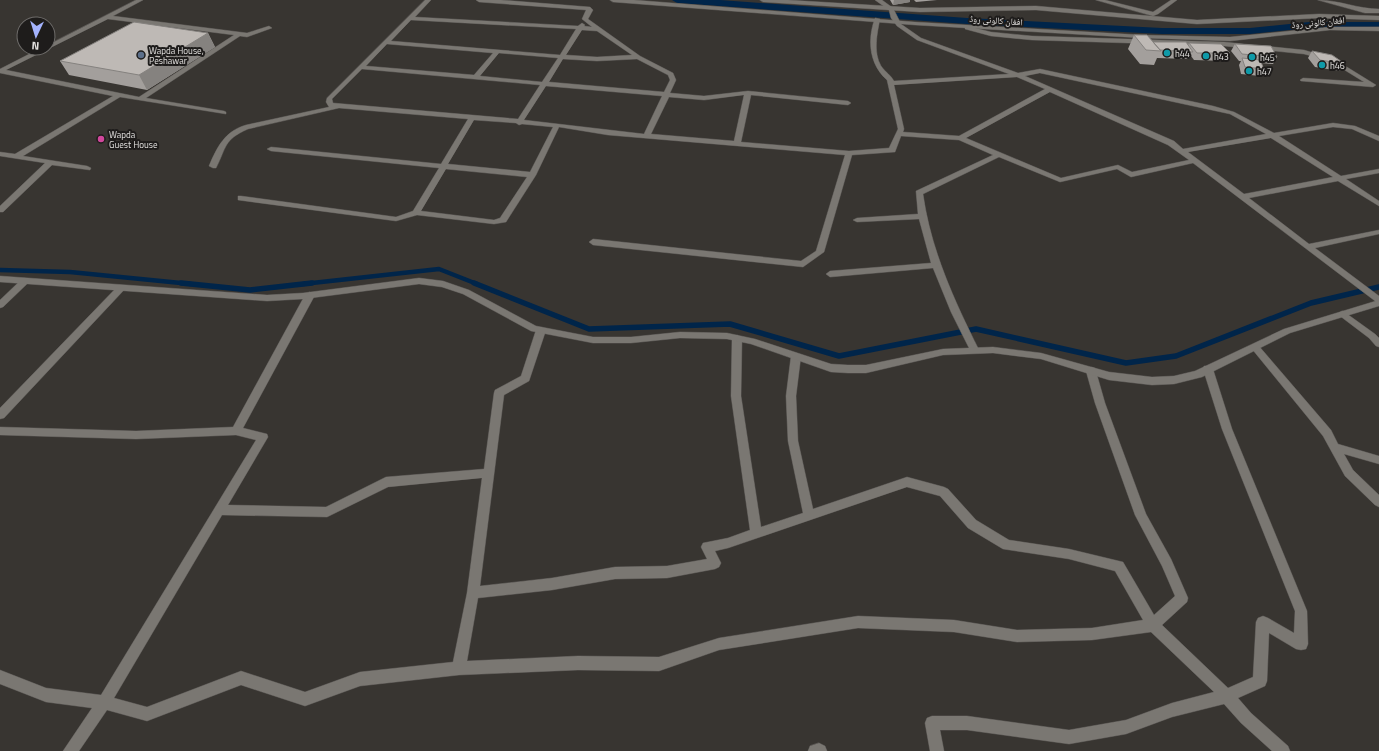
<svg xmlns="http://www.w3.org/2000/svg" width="1379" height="751" viewBox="0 0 1379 751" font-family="'Titillium Web','Noto Naskh Arabic',sans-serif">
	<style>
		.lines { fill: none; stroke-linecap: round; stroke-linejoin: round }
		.stream-far1 { stroke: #00254a; stroke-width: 4.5 }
		.stream { stroke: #00254a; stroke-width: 5.5 }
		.canal { fill: #00254a; fill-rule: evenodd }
		.minor-casing { stroke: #565350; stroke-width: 1 }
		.tertiary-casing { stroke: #565350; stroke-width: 1 }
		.secondary-casing { stroke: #565350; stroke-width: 1 }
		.minor { fill: #7a7772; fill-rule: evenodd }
		.tertiary { fill: #7a7772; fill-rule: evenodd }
		.secondary { fill: #7a7772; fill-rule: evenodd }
		.wall { fill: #a39f9c }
		.shaded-wall { fill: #85827f }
		.building { fill: #beb9b5; stroke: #85827f }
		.culture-dot { fill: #0f9aa8; stroke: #1e1c1b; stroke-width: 1.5 }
		.service-dot { fill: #5c6f8a; stroke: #1e1c1b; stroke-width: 1.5 }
		.hotel-dot { fill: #d1479c; stroke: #1e1c1b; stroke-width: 1.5 }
		.labels { text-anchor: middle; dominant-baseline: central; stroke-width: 4; stroke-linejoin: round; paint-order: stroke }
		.far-street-label { font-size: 9px; fill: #e3e1df; stroke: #1e1c1b }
		.far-poi-label { font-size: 9px; fill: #e3e1df; stroke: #1e1c1b; text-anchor: start }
	</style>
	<rect width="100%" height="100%" fill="#383531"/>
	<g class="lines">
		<path class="stream-far1" d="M0,270L70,272L191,284
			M303,284L439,269L477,284"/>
		<path class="stream" d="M181,283L250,290L312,283
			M474,283L589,329L730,324L839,356L976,329L1126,363L1176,356L1311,303L1379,287"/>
		<path class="canal" d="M672,0H720L967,18L1162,28H1250L1309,22H1379V28H1309L1250,34H1162L967,24L677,3Z"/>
		<defs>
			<path id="minor" d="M136,0H143L113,16L247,33L269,26L272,28L247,37L240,36L146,98L224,111L226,112V114L120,97L23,156L87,166L91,168L90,170L52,165L3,212H0V206L45,163L0,156V152L15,154L113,96L0,73V69L41,48H48V45ZM108,19L234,35L139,97L6,70Z
				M425,0H431L415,17L578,26L582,23L585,25L584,26L592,27L582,19L586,10L479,2L476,0H501L590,7L593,10L588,19L640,56L673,73L676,80L670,93L704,96L748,91L848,101L851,103L848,105L751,95L741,142L849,151L889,148L898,129L887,80C869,64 867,40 875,18L880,19C877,34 873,52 881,66C885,72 891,75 894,81L1009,74L917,40L897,26L891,18L889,10L875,0H882L893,8L901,24L921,38L1018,73L1040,69L1213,106L1234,112L1274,133L1333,123L1355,126L1379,136V141L1352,129L1333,127L1279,136L1341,176L1379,169V173L1346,179L1379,201V206L1338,181L1249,198L1309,244L1379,230V234L1315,248L1379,296V304L1193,163L1131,177L1117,169L1060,182L999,157L923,194C931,250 954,300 979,350L977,352H971L951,312L933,268L830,277L826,274L830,271L931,263L919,219L857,222L853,220L857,218L918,214L916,191L993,155L959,140L901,136L895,152L852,155L824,252L803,267L593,245L589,242L593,239L801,261L816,251L845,155L608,135L559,127L536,175L506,222L494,224L417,215L396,221L238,200V196H241L396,217L413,211L439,168L271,151L267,149L271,147L441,164L468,119L339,108L248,129C223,140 227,147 216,168H213L209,166C217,147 225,131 246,125L329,107L326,102L327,98ZM411,20L576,29L560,55L391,41ZM582,30L597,31L632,55L597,57L566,55ZM387,44L493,53L474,75L366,66ZM499,53L558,58L542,82L480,76ZM563,59L597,61L637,59L668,75L670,80L664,92L549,82ZM362,69L540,85L518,119L333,103L332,99ZM1040,73L1230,114L1266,134L1183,149L1174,141L1025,76ZM1017,77L1045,89L959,136L903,132L904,129L894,85ZM546,86L662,96L644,134L524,120ZM1050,92L1168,145L1189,160L1132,172L1118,165L1061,178L966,138ZM744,95L734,141L651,134L669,97L704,100ZM474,120L516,123L519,125L522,124L553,127L530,172L448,164ZM1271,138L1333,177L1244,194L1188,152ZM446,169L527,177L500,218L494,220L421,211Z
				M1096,0H1105L1153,12L1171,0H1177L1158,14L1153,16Z
				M1318,0C1339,0 1358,9 1379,9V13H1365Z
				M967,26L991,32L1032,36L1224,42L1304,50L1334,59L1376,85L1373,87L1301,81L1300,80L1303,78L1364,82L1330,61L1304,54L1224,46L1032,40L991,36L965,29V27Z
				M25,278L29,281L28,283L3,307L0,308V300L22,279Z
				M121,285L125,288L124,290L4,418L0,419V408L118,286Z
				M310,292L315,295L243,428L267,434L268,437L228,505L326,507L386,477L484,469L494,393L495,390L521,376L536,330L541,327L546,330L529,381L504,395L480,586L552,578L615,567L667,566L707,559L701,547L703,543L728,538L750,530L731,396L732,338L737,335L742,338L741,396L761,527L803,513L788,441L786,396L791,356L796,353L801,356L796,396L798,441L813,509L907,477L944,487L948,489L976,520L1009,540L1069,549L1123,562L1154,615L1175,596L1162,566L1135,515L1095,403L1086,371L1091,367L1095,368L1105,403L1146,514L1171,559L1188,598L1187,602L1162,625L1228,688L1253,677L1256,622L1258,618L1263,616L1268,618L1294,633L1295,611L1222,429L1203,369L1204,366H1212L1232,429L1307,611L1308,644L1306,649L1301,650L1296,649L1269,633L1267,681L1265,686L1238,698L1251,713L1288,746L1290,751H1272L1241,723L1224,704L1172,717L1126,734L1069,744L967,730H940L944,751H930L925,723L927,718L932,716H967L1069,730L1126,720L1172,703L1214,692L1151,632L1092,640L1017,642L954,632L858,628L719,650L659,671L578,670L459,675L360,686L305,706L241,685L147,721L107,710L79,751H63L92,708L46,702L0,684V670L46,688L101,695L256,440L236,435L136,439L0,435V427L136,431L233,427L305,295ZM482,478L467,593L453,662L360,672L305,692L241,671L147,707L114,698L222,515L327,517L388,487ZM907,487L940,496L968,528L1003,549L1069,559L1115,571L1143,620L1092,628L1017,630L954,620L858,616L719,638L659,657L578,656L467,661L478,598L552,590L615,579L667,578L715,569L719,567L721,563L715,551L728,548Z
				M1343,311L1375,334L1379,338V347L1376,346L1369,338L1340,316L1338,314L1340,312Z
				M1255,344L1258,345L1331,430L1338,444L1379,456V464L1344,454L1353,470L1379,495V507L1375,505L1345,476L1323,436L1252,349L1250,347L1252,345Z
				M819,743L825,746L827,751H808L810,746Z"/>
			<path id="tertiary" d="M0,276L267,295L303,293L419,278L443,281L469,290L536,326L593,337H631L680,332L727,333L755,339L831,364L848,365H866L943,349L993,347L1041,353L1109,372L1152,377L1174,376L1195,371L1284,329L1379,300V306L1290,333L1202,377L1174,384L1152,385L1109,380L1041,359L993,353L943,355L866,373H848L831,372L751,344L727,339L680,338L631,343H593L531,331L463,294L442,287L419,284L303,299L267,301L0,282Z"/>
			<path id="secondary" d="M610,0H634L915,22L1142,35L1230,37L1330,27H1379V31L1330,30L1230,41L1142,38L915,25L613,2Z
				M760,0H788L920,8L1036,6L1197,20L1319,14L1379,16V20L1319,18L1197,24L1036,10L920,12L763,2Z"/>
		</defs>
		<use href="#minor" class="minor-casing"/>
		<use href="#tertiary" class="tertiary-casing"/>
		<use href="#secondary" class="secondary-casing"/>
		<use href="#minor" class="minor"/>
		<use href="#tertiary" class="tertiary"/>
		<use href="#secondary" class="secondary"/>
	</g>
	<path class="wall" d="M890,0H910V2L893,5Z
		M914,0H937L916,2Z
		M208,33L215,47L147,90L69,75L60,61Z
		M1134,35L1153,42L1188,45L1189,43L1230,53L1226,61L1194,60L1191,56L1189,59L1157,58L1154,65L1140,64L1128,49Z
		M1235,44L1277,57L1273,64L1261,63L1264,69L1260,76L1241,74L1239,65L1241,61H1239L1231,51Z
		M1312,51L1345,64L1340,71L1315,67L1308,58Z"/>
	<path class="shaded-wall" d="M894,0H910V2L893,5Z
		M208,33L215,47L147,90L139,75Z"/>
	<path class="building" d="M134,22L208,33L139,75L60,61Z
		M1134,35H1147L1161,51L1146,50Z
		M1153,42H1186L1193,52L1160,50Z
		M1189,43L1221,44L1230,53H1197Z
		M1235,44L1271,46L1277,57L1242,54Z
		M1312,51L1332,55L1345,64L1320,60Z
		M1242,58L1260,60L1264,69L1245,67Z"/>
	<g class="culture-dot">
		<circle cx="1167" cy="53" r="4"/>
		<circle cx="1206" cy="56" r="4"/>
		<circle cx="1252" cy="57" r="4"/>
		<circle cx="1322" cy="65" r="4"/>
		<circle cx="1249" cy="71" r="4"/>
	</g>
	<circle class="service-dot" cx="141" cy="55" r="4"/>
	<circle class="hotel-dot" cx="101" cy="139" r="4"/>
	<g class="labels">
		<g class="far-street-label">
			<text transform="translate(996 20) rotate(4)">افغان کالونی روڈ</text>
			<text transform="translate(1318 22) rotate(-5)">افغان کالونی روڈ</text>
		</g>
		<g class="far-poi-label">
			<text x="149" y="50">Wapda House,<tspan x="149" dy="10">Peshawar</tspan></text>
			<text x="1175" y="53">h44</text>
			<text x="1214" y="56">h43</text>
			<text x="1260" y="57">h45</text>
			<text x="1330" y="65">h46</text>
			<text x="1257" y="71">h47</text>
			<text x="109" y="134">Wapda<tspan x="109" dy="10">Guest House</tspan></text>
		</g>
	</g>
	<g transform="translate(36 36) rotate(184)"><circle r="19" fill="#1e1c1b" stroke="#6d6b69"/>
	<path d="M0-3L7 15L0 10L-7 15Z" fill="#a3b2fd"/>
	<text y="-6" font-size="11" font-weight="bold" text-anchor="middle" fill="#e3e1df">N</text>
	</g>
</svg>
